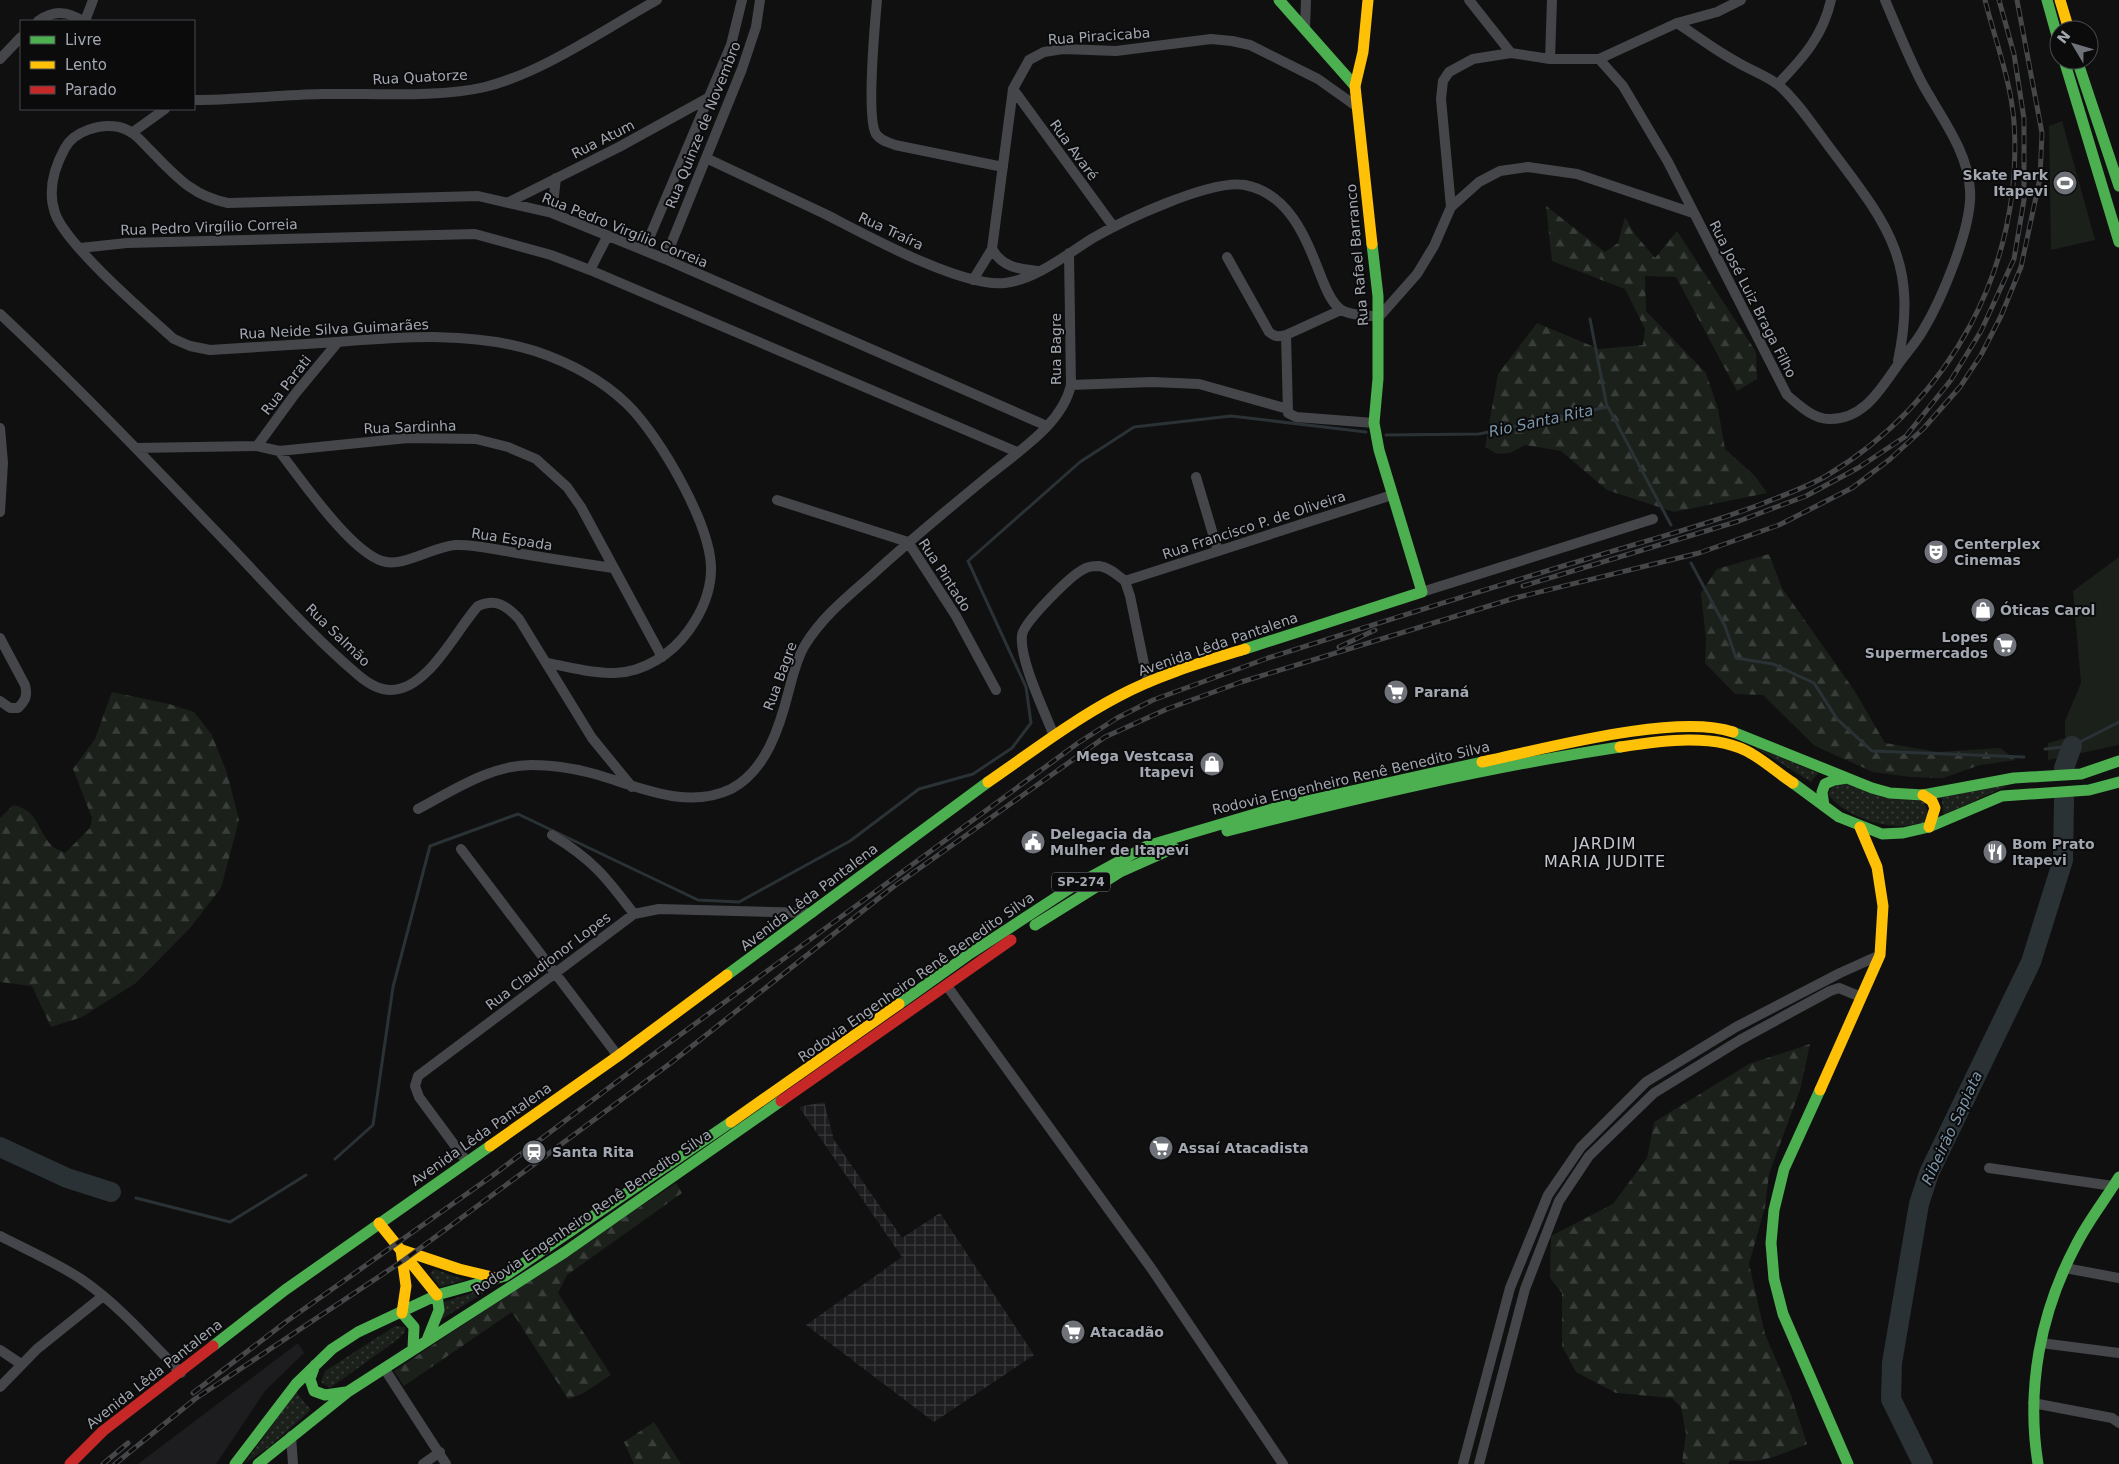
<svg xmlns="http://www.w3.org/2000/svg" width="2119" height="1464" viewBox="0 0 2119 1464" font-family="'DejaVu Sans',sans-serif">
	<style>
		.built { fill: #1d1d1f }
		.industrial { fill: url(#industrial-grid) }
		.grass { fill: url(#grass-dots) }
		.forest { fill: url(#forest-firs) }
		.park { fill: #1b201b }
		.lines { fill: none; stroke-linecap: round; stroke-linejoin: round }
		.stream { stroke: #2a3236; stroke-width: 3 }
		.river { stroke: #2a3236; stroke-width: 20 }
		.street { stroke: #454649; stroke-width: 10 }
		.fast { stroke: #4caf50; stroke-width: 11 }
		.slow { stroke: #ffc107; stroke-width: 11 }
		.jam { stroke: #c62828; stroke-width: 11 }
		.rail-casing { stroke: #464749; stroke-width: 5 }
		.rail { stroke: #0b0b0c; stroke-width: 3; stroke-dasharray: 9; stroke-linecap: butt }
		.labels { text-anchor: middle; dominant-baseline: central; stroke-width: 4; stroke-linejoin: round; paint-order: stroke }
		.shield { fill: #0b0b0c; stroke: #757880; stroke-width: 1 }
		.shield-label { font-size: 12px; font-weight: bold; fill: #a2a7b1 }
		.street-label { font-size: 14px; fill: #a2a7b1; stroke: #0b0b0c }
		.poi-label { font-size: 14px; font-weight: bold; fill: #a2a7b1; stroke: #0b0b0c; text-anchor: start }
		.water-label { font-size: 15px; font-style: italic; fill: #7c96aa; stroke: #0b0b0c }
		.quarter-label { font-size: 16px; letter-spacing: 1px; fill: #c3c6cd; stroke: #0b0b0c }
	</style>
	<defs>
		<pattern id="industrial-grid" width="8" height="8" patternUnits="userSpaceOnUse" patternTransform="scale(1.25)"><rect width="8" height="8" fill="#1d1d1f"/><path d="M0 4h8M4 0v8" fill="none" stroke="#3b3b3d"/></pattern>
		<pattern id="grass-dots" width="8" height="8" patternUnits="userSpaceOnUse" patternTransform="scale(1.25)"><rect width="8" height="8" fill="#1b201b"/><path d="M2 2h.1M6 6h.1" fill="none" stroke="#393e3a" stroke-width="1.8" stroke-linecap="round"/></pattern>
		<pattern id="forest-firs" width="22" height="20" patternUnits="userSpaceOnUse" patternTransform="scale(1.25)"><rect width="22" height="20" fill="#1b201b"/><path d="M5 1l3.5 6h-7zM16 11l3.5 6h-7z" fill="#393e3a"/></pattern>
	</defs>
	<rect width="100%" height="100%" fill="#101011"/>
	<path class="built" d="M298,1343L304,1353L265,1391L216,1464H138Z"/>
	<path class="industrial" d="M824,1102L834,1140L902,1238L940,1213L1034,1355L934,1422L806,1325L902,1257L799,1107Z"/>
	<path class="grass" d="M1753,746L1818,773L1811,782Z
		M1836,781L1924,802L1929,816L1924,823C1915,824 1905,827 1897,826C1873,825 1842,813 1828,794Z
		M2009,785L1944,815L1941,796Z
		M434,1269L465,1280L440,1287L430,1274Z
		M498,1284L437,1322L444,1302Z
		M395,1326L405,1327V1332L397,1340L330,1388L321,1382L325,1371Z
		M296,1392L311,1410L269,1447L244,1464Z"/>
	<path class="forest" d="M1546,206L1605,252L1618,243L1625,217L1634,233L1655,258L1677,231L1756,352L1757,379L1737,391L1676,277L1645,276L1646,311L1706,373L1718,409L1725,449L1755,476L1767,493L1674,512L1607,490L1561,451L1525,445L1510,453L1497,454L1485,447L1498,374L1537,323L1599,349L1643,345L1645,329L1625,289L1552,261Z
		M1769,554L1782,588L1854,690L1885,743L1938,752L2000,748L2016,760L1980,765L1943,778L1911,777L1873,772L1815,746L1763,695L1735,694L1705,663L1706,639L1701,593L1717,569Z
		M112,692L169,704L194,712L212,735L227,773L239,820L221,888L190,928L136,983L82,1017L51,1027L32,986L0,982V818L13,805C38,810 37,829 51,845C54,849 61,850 65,853L90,828L92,818L73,769L95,739Z
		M1810,1044L1800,1090L1769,1174L1765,1207L1749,1264L1765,1334L1791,1395L1807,1444C1777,1456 1762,1464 1730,1460L1728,1464H1686L1682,1462L1686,1434L1681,1407L1672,1398L1616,1393L1576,1372L1562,1346V1293L1550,1278L1551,1236L1613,1204L1647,1158L1654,1122L1749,1064Z
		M676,1183L682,1193L567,1275L558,1293L611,1375L582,1394L568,1399L512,1312L404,1386L394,1371Z
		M654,1422L681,1464H634L624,1442Z"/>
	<path class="park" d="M2062,121L2095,240L2051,250L2049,126Z
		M2119,557V745L2048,760V743L2065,738V721L2081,683L2073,591Z"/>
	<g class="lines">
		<path class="stream" d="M1608,407L1671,525
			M1386,435L1479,434L1607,407L1590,319
			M1691,563L1725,626L1736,658L1773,664L1814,683L1837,719L1872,751L2024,757
			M2045,749L2072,746L2119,722
			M335,1159L373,1125L393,987L430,846L518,814L698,900L739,902L850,841L919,789L973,774L1012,748L1031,723L1026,687L968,561L1080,462L1134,427L1231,416L1366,432
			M136,1198L230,1222L306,1175"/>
		<path class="river" d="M2064,768L2072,746
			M0,1147L67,1178L111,1192
			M1923,1464L1891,1399L1892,1363L1919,1204L1929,1173L2031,962L2063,860L2064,799"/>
		<path class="street" d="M877,0C875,23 866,118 876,134C881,141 888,142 895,145L1003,167
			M1469,0L1511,53
			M38,21C54,10 67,11 83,21
			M85,21L93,0
			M1677,23C1697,36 1716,51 1737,62C1750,70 1765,75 1777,84C1793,95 1817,131 1830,148C1887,224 1919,261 1898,361
			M1305,29L1306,0
			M0,59L21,37
			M1550,59L1552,0
			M1599,59L1623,86L1668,162L1787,395C1799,405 1813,419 1829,419C1863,420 1880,390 1897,366C1905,354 1915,344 1922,332C1941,301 1973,226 1970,190C1968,151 1940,116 1922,83C1908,56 1897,28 1885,0
			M1778,84C1803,58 1823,36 1831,0
			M1013,89L1113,226
			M194,100C237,100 279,95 322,94C371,93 438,98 485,87C542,73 605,29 657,0
			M133,132L165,109
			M706,158C746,177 785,195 825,214C866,235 962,288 1005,283C1037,279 1067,254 1093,238C1124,220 1211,179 1245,185C1291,194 1307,241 1322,279C1326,289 1331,302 1340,309C1350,316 1367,315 1379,317L1417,274L1434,246L1451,207L1441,99L1443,81L1449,72L1473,59L1511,53L1550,59H1599L1677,23L1717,12L1741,0
			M509,202L619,147L708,98
			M1451,207L1479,182L1500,171L1528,167L1577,174L1693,213
			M552,213L556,178
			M80,248L127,243L475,234L551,255L590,270L1017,452
			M992,249C1002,267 1018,269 1037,271
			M644,250L731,45L742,0
			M1227,257L1269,332C1275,337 1278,337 1286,335L1341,310
			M665,259L742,69L756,27L760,0
			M590,270L607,237
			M973,280L992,249L1013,89L1029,60L1044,52L1063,49L1116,51L1211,39L1232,41L1250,45L1318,79L1356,106
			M0,314C79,388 154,467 229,545C271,589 311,635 357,674C366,682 379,690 391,690C428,690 456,630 478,606C496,598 507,606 519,619L592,738L632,787
			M1286,335L1288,413L1296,417L1374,423
			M1071,385L1152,382L1199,384L1288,409
			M0,428L3,463L0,512
			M257,446L295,394L338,342
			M136,448L257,446L279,451L408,438L476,439L508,447L536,459L567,487L581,507L662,657
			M279,451C301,479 349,550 382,561C402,568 432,547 455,545C473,544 493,549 511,552C545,558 579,563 613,568
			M1196,477L1218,551
			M777,500L908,542L956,616L996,690
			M1125,581L1392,495
			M1125,581L1130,596L1148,683
			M1422,592L1653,519
			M0,638L25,685C28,696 25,701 18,708H10L0,701
			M547,663C569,667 593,674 615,673C644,672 672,654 689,630C702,612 710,594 711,572C713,527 659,435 627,404C602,380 568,362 535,351C471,331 403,337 337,342C295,345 253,347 210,350L190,346L174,339C146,314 66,245 55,213C47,190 54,168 65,148C74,131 101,123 119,127C133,130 141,141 151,151C176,176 192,196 228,203L478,196L552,213L665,259L1047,426
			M1054,736C1045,712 1019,660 1022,635C1024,622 1071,575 1084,569C1087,567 1095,566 1099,566C1109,567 1117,575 1125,581
			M418,809C452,791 491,765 531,765C551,765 572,768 591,773C636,785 685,811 731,789C766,771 780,726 789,690C793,675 797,658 805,645C822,617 847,597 871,576C909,541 948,509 987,477C1017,452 1062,425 1071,385L1069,253
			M552,835C593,860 606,877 634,914
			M461,849L618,1056
			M947,986L1151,1268L1283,1464
			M467,1162L419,1097L415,1086L418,1076L634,914L659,909L812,913
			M1989,1168L2113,1186
			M0,1236C27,1250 55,1262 81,1279C119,1305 149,1340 181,1373
			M2065,1268L2119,1278
			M2041,1343L2119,1353
			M0,1350L21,1364
			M384,1368L446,1464
			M0,1387L37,1349L103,1296
			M2033,1403L2112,1418L2119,1423
			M291,1436L293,1464
			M423,1464L440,1452
			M1463,1464L1510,1288L1548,1195L1581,1147L1646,1082L1736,1027L1840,973L1880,955
			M1479,1464L1525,1289L1559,1201L1589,1156L1654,1093L1740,1040L1830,991L1839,988L1861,997"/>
		<path class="fast" d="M1279,0L1355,86
			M2047,0L2059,43
			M2064,60L2119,242
			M2077,60L2119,186
			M1245,649L1422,592L1379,450L1374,423L1378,379V296L1372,244
			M1733,732L1872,788L1890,793L1923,795L2014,778L2081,774L2119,761
			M1793,783L1839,817L1882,834L1903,833L1929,827L2002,796L2089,790L2119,782
			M1824,806L1822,792L1825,784L1834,780L1847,778
			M1227,831C1356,798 1488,767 1620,747
			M1035,925L1120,872L1174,848
			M727,975L988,782
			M899,1004L968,955L1072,887L1147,846L1275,808L1482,762
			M1820,1090L1784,1169L1774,1210L1771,1243L1774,1279L1783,1314L1848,1464
			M402,1313L414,1327L413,1348
			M427,1340L439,1310L437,1295
			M213,1346L285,1290L490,1146
			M315,1365L310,1379L314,1391L325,1395L346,1392
			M235,1464L296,1384L332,1349L358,1332L437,1295L505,1276L731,1122
			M258,1464L349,1391L565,1252L781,1101
			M2038,1464C2026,1389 2040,1313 2076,1245C2088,1221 2105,1200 2119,1177"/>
		<path class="slow" d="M1368,0L1363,52L1355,86L1372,244
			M2060,0L2069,30
			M1620,747C1659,741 1717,732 1752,754C1766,762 1779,774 1793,783
			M1482,762C1544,749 1675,713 1733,732
			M988,782C1030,753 1073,720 1119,696C1158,675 1203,662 1245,649
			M1923,795L1932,801L1935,808L1929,827
			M1820,1090L1880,955L1883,906L1877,867L1860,827
			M731,1122L899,1004
			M490,1146L618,1056L727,975
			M379,1223L437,1295
			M401,1250L406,1286L402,1313
			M402,1250L459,1269L496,1278"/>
		<path class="jam" d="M781,1101L1011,940
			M70,1464L103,1431L213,1346"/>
		<defs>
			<path id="rail" d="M1523,586L1739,521L1806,496L1858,468L1906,436L1951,380L1981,331L2014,259L2024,200V119L2014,54L1999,0
				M1339,647L1375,630
				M193,1393L287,1321L492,1176L643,1062L1078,743L1117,718L1153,700L1268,658C1375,624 1482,590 1590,558C1648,540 1707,525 1764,503C1784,495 1807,487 1826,476C1950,402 2024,266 2014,122C2011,81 1995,40 1985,0
				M103,1464L128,1443
				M115,1464L195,1399L404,1260L544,1157L672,1062L893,887L1105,737L1167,709L1241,682L1515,598L1699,553L1779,525L1852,488L1889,460L1923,429L1960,387L1981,355L2001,316L2021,267L2040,178L2042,133L2017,0"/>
		</defs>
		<use href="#rail" class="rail-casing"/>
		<use href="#rail" class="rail"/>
	</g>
	<defs>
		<symbol id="stadium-disc" viewBox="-11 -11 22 22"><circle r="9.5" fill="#6f7279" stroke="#0b0b0c"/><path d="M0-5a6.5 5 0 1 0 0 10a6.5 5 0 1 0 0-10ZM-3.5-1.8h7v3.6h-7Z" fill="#fff"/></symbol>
		<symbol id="theatre-disc" viewBox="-11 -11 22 22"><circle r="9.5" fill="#6f7279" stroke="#0b0b0c"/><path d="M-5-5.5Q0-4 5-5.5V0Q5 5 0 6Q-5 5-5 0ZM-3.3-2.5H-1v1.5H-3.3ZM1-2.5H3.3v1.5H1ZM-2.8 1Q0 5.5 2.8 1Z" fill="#fff"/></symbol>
		<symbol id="shop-disc" viewBox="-11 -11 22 22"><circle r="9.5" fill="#6f7279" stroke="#0b0b0c"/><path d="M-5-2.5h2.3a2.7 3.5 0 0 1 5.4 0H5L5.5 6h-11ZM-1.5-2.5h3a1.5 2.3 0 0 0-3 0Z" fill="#fff"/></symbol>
		<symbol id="supermarket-disc" viewBox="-11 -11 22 22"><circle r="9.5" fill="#6f7279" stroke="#0b0b0c"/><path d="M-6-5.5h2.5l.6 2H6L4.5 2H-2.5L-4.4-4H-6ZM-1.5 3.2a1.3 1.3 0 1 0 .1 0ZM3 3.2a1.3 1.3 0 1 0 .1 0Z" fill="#fff"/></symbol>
		<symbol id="civic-disc" viewBox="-11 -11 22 22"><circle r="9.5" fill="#6f7279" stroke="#0b0b0c"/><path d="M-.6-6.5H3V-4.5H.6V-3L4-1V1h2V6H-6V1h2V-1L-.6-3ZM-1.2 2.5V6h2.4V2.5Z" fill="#fff"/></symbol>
		<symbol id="restaurant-disc" viewBox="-11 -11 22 22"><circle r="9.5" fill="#6f7279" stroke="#0b0b0c"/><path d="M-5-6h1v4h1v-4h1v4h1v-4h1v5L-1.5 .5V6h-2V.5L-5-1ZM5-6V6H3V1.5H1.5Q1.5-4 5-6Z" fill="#fff"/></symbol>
		<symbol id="station-disc" viewBox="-11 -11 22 22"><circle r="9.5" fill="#6f7279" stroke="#0b0b0c"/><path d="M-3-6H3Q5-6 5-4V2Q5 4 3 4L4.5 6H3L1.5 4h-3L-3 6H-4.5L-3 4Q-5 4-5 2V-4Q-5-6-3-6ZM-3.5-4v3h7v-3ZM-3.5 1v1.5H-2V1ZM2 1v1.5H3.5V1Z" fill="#fff"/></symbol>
	</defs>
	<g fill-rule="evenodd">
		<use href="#stadium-disc" x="2051" y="169" width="28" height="28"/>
		<use href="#theatre-disc" x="1922" y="538" width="28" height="28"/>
		<use href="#shop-disc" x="1969" y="596" width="28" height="28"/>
		<use href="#supermarket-disc" x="1991" y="631" width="28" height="28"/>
		<use href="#supermarket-disc" x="1382" y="678" width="28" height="28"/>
		<use href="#shop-disc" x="1198" y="750" width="28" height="28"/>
		<use href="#civic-disc" x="1019" y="828" width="28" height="28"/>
		<use href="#restaurant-disc" x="1981" y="838" width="28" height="28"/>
		<use href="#supermarket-disc" x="1147" y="1134" width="28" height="28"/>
		<use href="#station-disc" x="520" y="1138" width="28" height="28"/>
		<use href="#supermarket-disc" x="1059" y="1318" width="28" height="28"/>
	</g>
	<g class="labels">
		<rect class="shield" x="1052" y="872.5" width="58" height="19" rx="4"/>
		<g class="shield-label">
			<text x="1081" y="882">SP-274</text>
		</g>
		<g class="street-label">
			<text transform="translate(1099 36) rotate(-4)">Rua Piracicaba</text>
			<text transform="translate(420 77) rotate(-3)">Rua Quatorze</text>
			<text transform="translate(703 125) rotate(-68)">Rua Quinze de Novembro</text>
			<text transform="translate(603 139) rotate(-27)">Rua Atum</text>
			<text transform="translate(1074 150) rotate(54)">Rua Avaré</text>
			<text transform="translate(209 227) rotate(-2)">Rua Pedro Virgílio Correia</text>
			<text transform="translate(625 230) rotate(22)">Rua Pedro Virgílio Correia</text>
			<text transform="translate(891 231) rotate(25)">Rua Traíra</text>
			<text transform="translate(1357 255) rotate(-95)">Rua Rafael Barranco</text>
			<text transform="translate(1753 299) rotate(63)">Rua José Luiz Braga Filho</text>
			<text transform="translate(334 329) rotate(-3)">Rua Neide Silva Guimarães</text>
			<text transform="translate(1056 349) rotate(-90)">Rua Bagre</text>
			<text transform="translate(286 385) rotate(-52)">Rua Parati</text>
			<text transform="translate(410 427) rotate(-2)">Rua Sardinha</text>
			<text transform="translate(1254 525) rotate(-18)">Rua Francisco P. de Oliveira</text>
			<text transform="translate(512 539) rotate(9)">Rua Espada</text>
			<text transform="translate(945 575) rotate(57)">Rua Pintado</text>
			<text transform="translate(338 635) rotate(44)">Rua Salmão</text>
			<text transform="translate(1218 644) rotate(-19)">Avenida Lêda Pantalena</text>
			<text transform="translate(780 676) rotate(-70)">Rua Bagre</text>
			<text transform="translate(1351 778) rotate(-13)">Rodovia Engenheiro Renê Benedito Silva</text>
			<text transform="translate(809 897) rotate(-37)">Avenida Lêda Pantalena</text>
			<text transform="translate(548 961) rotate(-37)">Rua Claudionor Lopes</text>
			<text transform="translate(916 977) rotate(-35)">Rodovia Engenheiro Renê Benedito Silva</text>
			<text transform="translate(481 1134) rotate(-35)">Avenida Lêda Pantalena</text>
			<text transform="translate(592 1212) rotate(-34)">Rodovia Engenheiro Renê Benedito Silva</text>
			<text transform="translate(154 1374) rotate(-38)">Avenida Lêda Pantalena</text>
		</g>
		<g class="poi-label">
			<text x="2048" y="175" text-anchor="end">Skate Park<tspan x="2048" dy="16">Itapevi</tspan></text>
			<text x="1954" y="544">Centerplex<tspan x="1954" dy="16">Cinemas</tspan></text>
			<text x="2000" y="610">Óticas Carol</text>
			<text x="1988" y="637" text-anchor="end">Lopes<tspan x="1988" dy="16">Supermercados</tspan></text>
			<text x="1414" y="692">Paraná</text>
			<text x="1194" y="756" text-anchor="end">Mega Vestcasa<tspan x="1194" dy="16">Itapevi</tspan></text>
			<text x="1050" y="834">Delegacia da<tspan x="1050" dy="16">Mulher de Itapevi</tspan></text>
			<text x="2012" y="844">Bom Prato<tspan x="2012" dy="16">Itapevi</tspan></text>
			<text x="1178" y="1148">Assaí Atacadista</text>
			<text x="552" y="1152">Santa Rita</text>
			<text x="1090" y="1332">Atacadão</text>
		</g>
		<g class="water-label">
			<text transform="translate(1541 421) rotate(-12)">Rio Santa Rita</text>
			<text transform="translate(1952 1128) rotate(-65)">Ribeirão Sapiata</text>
		</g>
		<g class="quarter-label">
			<text x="1605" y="843">JARDIM<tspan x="1605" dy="18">MARIA JUDITE</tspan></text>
		</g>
	</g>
	<rect x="20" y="20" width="175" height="90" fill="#0b0b0c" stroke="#47494e"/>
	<rect x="30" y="36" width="25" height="8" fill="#4caf50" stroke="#47494e"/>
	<text x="65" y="45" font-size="15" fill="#a2a7b1">Livre</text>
	<rect x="30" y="61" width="25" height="8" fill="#ffc107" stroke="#47494e"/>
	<text x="65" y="70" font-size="15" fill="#a2a7b1">Lento</text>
	<rect x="30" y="86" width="25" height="8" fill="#c62828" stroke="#47494e"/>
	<text x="65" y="95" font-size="15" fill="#a2a7b1">Parado</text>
	<g transform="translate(2074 45) rotate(308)"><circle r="24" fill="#0b0b0c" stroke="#47494e"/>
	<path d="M0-4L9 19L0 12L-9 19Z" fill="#6f7279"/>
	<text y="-8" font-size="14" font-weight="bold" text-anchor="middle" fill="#a2a7b1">N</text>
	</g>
</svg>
